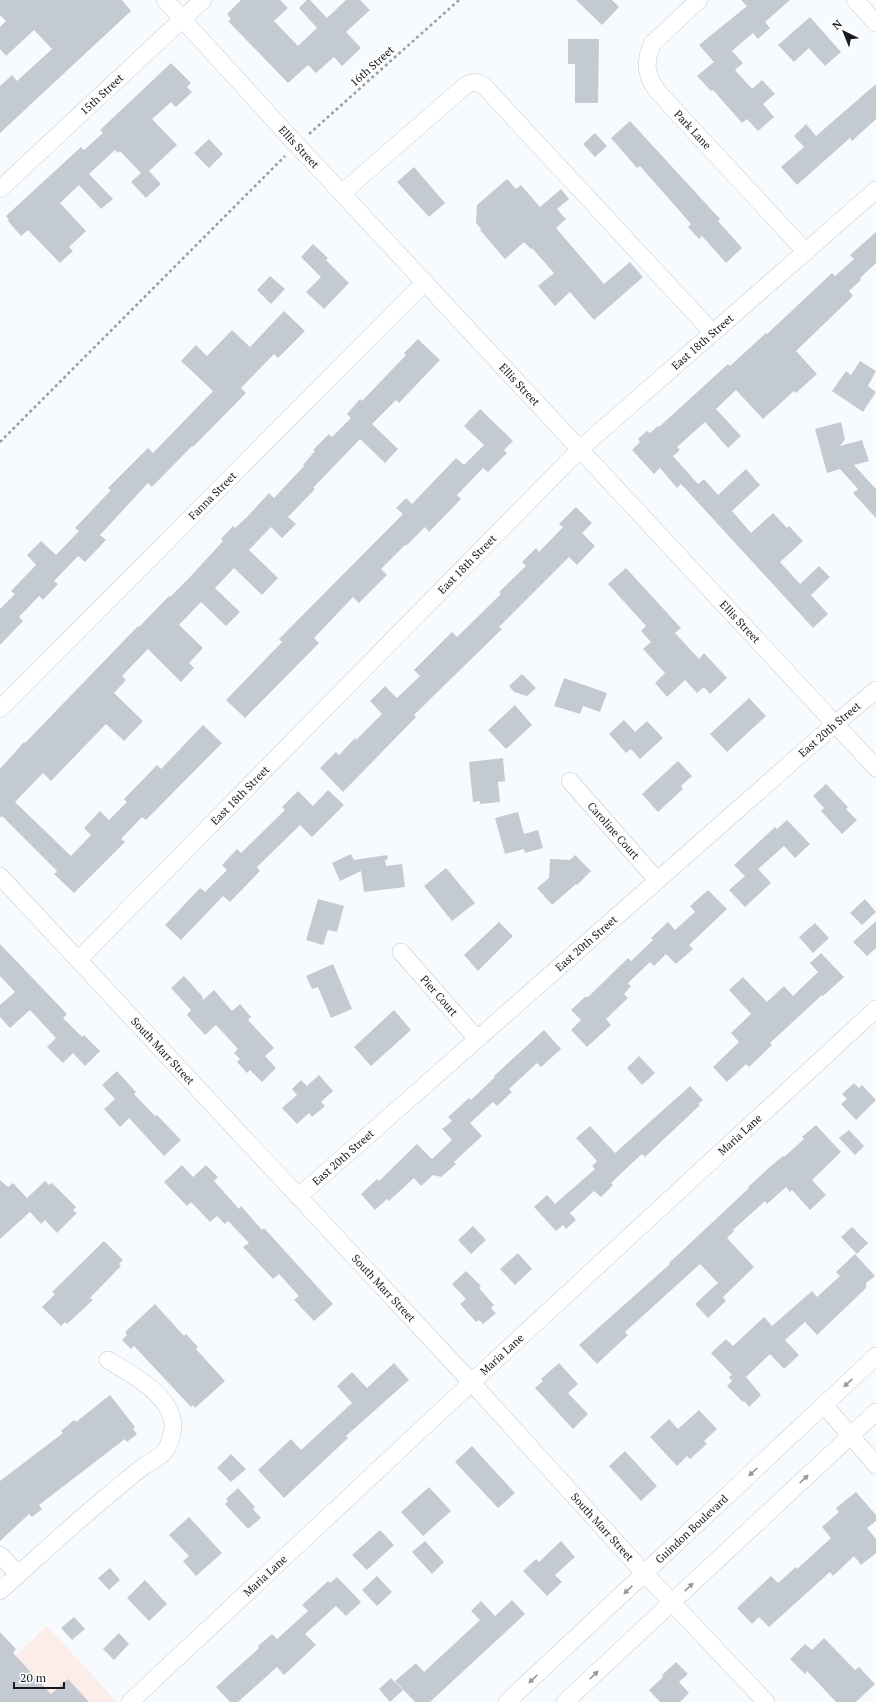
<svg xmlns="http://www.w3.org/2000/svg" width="876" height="1702" viewBox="0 0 876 1702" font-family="'PT Serif',serif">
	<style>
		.commercial { fill: #fcede8 }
		.building { fill: #c4cad2 }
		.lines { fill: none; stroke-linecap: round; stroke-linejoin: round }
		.minor-casing { stroke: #c2c9d1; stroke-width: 18 }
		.path { stroke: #9b9da0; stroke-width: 2.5; stroke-dasharray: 3 3; stroke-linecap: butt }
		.minor { stroke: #fff; stroke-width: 17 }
		.oneway { fill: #979899 }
		.labels { text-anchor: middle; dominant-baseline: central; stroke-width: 4; stroke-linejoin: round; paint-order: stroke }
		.street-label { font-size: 11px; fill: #181a1d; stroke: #fff }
	</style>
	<rect width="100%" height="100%" fill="#f8fbfe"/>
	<path class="commercial" d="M47,1626L117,1702H0V1670Z"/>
	<path class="building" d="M0,0H122L131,11L0,133V86L12,75L17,81L52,49L34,30L6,56L0,49V27L6,21L0,15Z
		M241,0H280L288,8L274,21L298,46L317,28L299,8L307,0H310L327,18L346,0H360L370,10L346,32L361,48L342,66L334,57L316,73L308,65L288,83L228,21L231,19L227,14Z
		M576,0H612L619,7L602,25Z
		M741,0H790L765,22L770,28L758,39L753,33L732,51L743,63L735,70L752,89L762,80L775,94L763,104L774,117L758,131L747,119L742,123L713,90L711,91L697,76L714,62L699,45L747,6Z
		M810,17L841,52L825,66L809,48L794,62L778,45Z
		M568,39H599L598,103H575V64H568Z
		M171,63L191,83L187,87L192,92L176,107L171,102L152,119L177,145L149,171L161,184L146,198L131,182L141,173L120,151L118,153L115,150L89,174L113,199L101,209L79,185L60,203L86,231L69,247L73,251L60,263L28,230L21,236L8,221L9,220L6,216L81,147L84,150L103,133L100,130Z
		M876,84V119L852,141L850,138L797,185L781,167L804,147L794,136L806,124L816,136Z
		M630,121L720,219L718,221L742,248L726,263L702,236L699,239L688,227L691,224L640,166L637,168L611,138Z
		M595,133L607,146L595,157L583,144Z
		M209,139L223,154L209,168L194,153Z
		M414,167L445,203L429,217L397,182Z
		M507,179L516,189L521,185L540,207L561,189L569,199L557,209L566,219L556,228L604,284L630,262L643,277L594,320L570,292L555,306L538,286L554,273L532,248L531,249L524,242L505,259L480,230L481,229L476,223L477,205Z
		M876,232V263L860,278L861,280L849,291L853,296L796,351L817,374L796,393L794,391L763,419L736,390L716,409L741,436L728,448L705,422L677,447L680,450L673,456L698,484L704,479L718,495L746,469L760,485L732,511L751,533L773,513L787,528L789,526L803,541L780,562L800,584L819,566L830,577L811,595L828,614L813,628L681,484L677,488L660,468L654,474L632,450L640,442L638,439L647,431L650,433L658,426L659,427L728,364L730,366L766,333L767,334L832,273L835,276L854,259L850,255Z
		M313,244L328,258L326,260L349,283L324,309L306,292L321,277L301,257Z
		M270,276L285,289L271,304L257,290Z
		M284,311L305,331L278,358L274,354L241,388L246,393L193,447L192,446L152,487L148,483L100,535L106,540L85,562L78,556L54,581L58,584L43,600L39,596L19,617L23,621L0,645V609L15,594L11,591L36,565L27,555L41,541L56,555L79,531L75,528L111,490L108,488L148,448L153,453L213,391L181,361L196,345L207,356L232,330L250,347Z
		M418,339L440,360L399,403L396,400L372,424L398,449L385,463L360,439L313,488L315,489L288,517L296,524L282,538L271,527L249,550L278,578L262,595L234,568L215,588L240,612L226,626L201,602L179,625L203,648L189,663L194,668L181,682L148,649L122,676L126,680L114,693L143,721L124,741L106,724L51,781L43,773L15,802L71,856L91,835L84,828L100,811L109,820L127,802L124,799L157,765L161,769L203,725L222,743L146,820L142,817L121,839L125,842L74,893L54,874L57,871L2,816L0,818V769L24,742L25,743L138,626L139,627L169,596L170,597L190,577L223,541L221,539L233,526L235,528L248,516L269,493L274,498L304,466L303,465L315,451L313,450L329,434L332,437L351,418L347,414L360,399L362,401L406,355L404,353Z
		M860,361L876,371L868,386L876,392L863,412L832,391L846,371L851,375Z
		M480,409L513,441L504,450L507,453L488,472L483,468L457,495L461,499L429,532L425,527L406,546L405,545L381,569L387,575L359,603L353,597L314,638L319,643L245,718L226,700L282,642L279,639L403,514L396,508L406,498L412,504L456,458L464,465L484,445L464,426Z
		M841,422L845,439L840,446L862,440L869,461L854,465L876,489V518L853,493L858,489L840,469L827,473L815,429Z
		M576,507L592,523L582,533L595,546L577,565L569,557L499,627L502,629L414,715L416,717L343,792L320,768L336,752L339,755L355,738L356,740L382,714L370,701L385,686L397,698L420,676L414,670L452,632L457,637L501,594L499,592L526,566L522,562L536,548L539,552L563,527L559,524Z
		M626,568L681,628L675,633L699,659L704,653L727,678L710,694L704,687L697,693L685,680L667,697L655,683L665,673L643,649L651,642L641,631L646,626L608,584Z
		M522,674L536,688L527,696L514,692L509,686Z
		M564,678L607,693L600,712L583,706L580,714L554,706Z
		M749,698L766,716L727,752L710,734Z
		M515,705L532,725L506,749L488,730Z
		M624,720L635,732L647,721L663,738L640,759L631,749L626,753L609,734Z
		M503,758L505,781L498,782L500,802L480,804V801L473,802L469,762Z
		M678,761L692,776L681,786L683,789L658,812L642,794Z
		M826,784L848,807L846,809L857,820L842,834L821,811L824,808L813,796Z
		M328,790L344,805L312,837L300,825L257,867L260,871L230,902L223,896L181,940L165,925L200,888L205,892L227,870L222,865L237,849L241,853L285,810L282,807L298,791L313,806Z
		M518,812L524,834L538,830L543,848L525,853L524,849L505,854L495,818Z
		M787,820L810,844L795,858L784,846L758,869L771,883L745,907L729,890L745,876L734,865L775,827L777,829Z
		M351,854L354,860L387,855L388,859L385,860L386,866L402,864L405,887L364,892L361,871L340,881L332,863Z
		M575,855L591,871L577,885L576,884L552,905L537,888L549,878L550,859L570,860Z
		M446,868L475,903L452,921L424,886Z
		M708,890L727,909L689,945L693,949L676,964L666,954L654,966L650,962L628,983L631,986L624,994L628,998L606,1019L611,1025L587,1047L571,1030L581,1020L571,1010L586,996L587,998L628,958L631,961L653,940L651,938L668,922L675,930L695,912L690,906Z
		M318,899L344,906L337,932L328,930L323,945L306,940Z
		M865,899L876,912L862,925L850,913Z
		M876,921V948L867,956L853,942Z
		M499,922L513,936L478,971L464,955Z
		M815,923L829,938L813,953L799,937Z
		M0,944L67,1014L63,1018L82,1037L84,1035L100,1051L85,1066L73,1053L63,1063L47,1047L56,1038L30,1010L10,1028L0,1017V1005L15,992L0,976Z
		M821,953L844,977L823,996L822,995L770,1043L772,1045L749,1067L746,1064L727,1082L713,1067L739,1042L731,1033L751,1014L729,990L743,977L767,1002L784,986L793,996L818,972L810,963Z
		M333,964L352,1009L331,1018L318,987L312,989L306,976Z
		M184,976L202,996L203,1000L214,990L232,1011L240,1004L251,1017L248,1020L274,1048L265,1056L276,1068L262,1082L250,1070L247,1073L237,1062L240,1059L234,1053L238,1049L216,1025L205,1035L187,1015L191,1010L171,988Z
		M394,1010L411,1030L371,1066L354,1047Z
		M544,1030L561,1049L541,1067L537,1063L509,1089L512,1092L497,1106L493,1102L470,1123L482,1136L454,1162L456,1164L441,1177L433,1175L421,1186L414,1178L389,1201L387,1199L375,1210L361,1194L377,1179L379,1181L417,1144L432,1159L452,1140L442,1129L452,1121L448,1117L469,1098L471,1100L495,1077L494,1076Z
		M639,1056L655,1073L642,1085L627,1068Z
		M117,1071L136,1092L134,1094L155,1116L157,1115L181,1140L164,1156L129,1118L120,1127L104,1109L115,1099L102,1085Z
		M319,1075L333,1091L321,1102L325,1106L312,1117L309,1113L297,1124L282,1108L297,1095L292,1089L301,1080L307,1086Z
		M854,1083L859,1088L862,1085L876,1100L856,1120L841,1104L847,1099L842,1094Z
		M690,1086L703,1100L698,1104L700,1105L645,1157L642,1154L631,1164L611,1183L613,1185L601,1197L594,1191L570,1213L576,1220L566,1229L563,1225L556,1231L534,1207L547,1195L555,1204L595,1169L592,1166L597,1161L576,1138L590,1126L615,1153Z
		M816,1125L841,1152L812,1180L826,1195L810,1210L792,1190L790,1192L786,1187L767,1204L765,1201L733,1230L734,1231L727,1238L754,1267L723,1297L726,1301L708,1318L695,1304L718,1283L700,1264L625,1332L628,1335L597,1364L579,1345L670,1264L669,1263L749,1188L748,1187L771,1166L783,1156L784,1157L804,1139L802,1137Z
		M849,1130L864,1146L855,1155L839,1138Z
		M182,1165L193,1177L206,1165L218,1177L214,1181L239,1209L241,1206L262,1230L264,1228L333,1304L314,1321L294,1300L299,1296L279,1274L273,1279L243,1247L249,1243L228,1221L225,1224L217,1216L210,1222L191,1202L187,1206L164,1182Z
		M0,1180L8,1187L13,1183L27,1198L45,1181L49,1185L52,1183L76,1207L73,1210L77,1213L57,1233L45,1220L41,1224L30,1212L0,1239Z
		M473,1226L486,1240L471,1254L458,1240Z
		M852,1227L868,1243L857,1254L841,1237Z
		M104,1241L123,1260L119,1264L121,1266L90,1298L93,1300L67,1324L65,1322L61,1326L42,1307L55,1294L52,1292Z
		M518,1253L532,1269L515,1285L500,1269Z
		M855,1254L875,1276L866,1283V1288L817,1335L805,1322L785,1340L799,1355L784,1369L770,1354L746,1377L761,1395L749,1407L744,1401L743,1402L727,1386L732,1381L729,1377L732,1375L711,1353L726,1339L733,1346L764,1317L772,1326L812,1291L817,1297L840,1276L836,1272Z
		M466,1271L481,1286L479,1288L494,1305L491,1308L496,1313L483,1324L479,1320L476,1322L460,1304L466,1299L452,1284Z
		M155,1304L184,1336L186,1334L198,1347L196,1349L225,1381L195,1408L193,1405L191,1407L134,1346L131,1349L122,1340L127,1335L125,1332Z
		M394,1363L409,1380L346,1436L348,1438L284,1498L258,1470L291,1439L301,1450L352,1403L337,1386L352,1372L367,1388Z
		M559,1363L578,1384L568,1393L588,1414L573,1429L535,1388L543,1381L541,1379Z
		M110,1395L135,1427L133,1429L137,1434L127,1442L125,1439L39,1505L42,1509L32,1517L29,1514L0,1541V1481L63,1433L61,1431L74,1420L76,1422Z
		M699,1410L717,1429L704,1441L707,1444L690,1459L687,1456L677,1466L650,1437L669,1419L678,1429Z
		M472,1446L515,1493L498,1508L455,1462Z
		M625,1451L657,1486L641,1501L609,1466Z
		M231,1454L246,1469L231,1482L217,1468Z
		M429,1487L451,1511L423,1536L401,1512Z
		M238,1488L255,1507L253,1509L261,1518L248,1529L225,1504L228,1501L226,1499Z
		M856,1492L876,1515V1521L867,1528L876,1539V1553L861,1565L854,1556L833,1576L830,1572L769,1627L759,1617L752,1624L737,1608L771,1576L778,1583L796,1567L797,1569L831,1538L822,1527L839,1512L836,1508Z
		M189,1517L222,1553L196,1576L183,1561L189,1556L169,1535Z
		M380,1530L394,1545L367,1570L352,1555Z
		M425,1541L444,1562L432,1574L412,1552Z
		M561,1541L575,1557L555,1575L562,1582L547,1596L523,1571L536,1559L539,1562Z
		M110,1568L120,1580L109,1590L98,1578Z
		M377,1576L392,1592L377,1606L362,1590Z
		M337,1577L361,1602L346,1616L336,1606L305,1634L316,1645L298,1662L284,1675L277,1667L238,1702H230L216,1687L259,1648L258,1646L272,1634L277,1639L308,1611L302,1605L328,1581L330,1583Z
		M145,1580L167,1604L149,1621L127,1598Z
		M512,1600L525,1614L430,1702H415L395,1681L416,1663L424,1672L480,1620L471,1611L481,1601L495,1616Z
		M74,1617L85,1629L72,1640L61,1628Z
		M0,1632L16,1649L13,1653L51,1694L68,1679L89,1702H0Z
		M119,1633L129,1644L114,1660L103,1649Z
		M824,1638L855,1670L859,1667L875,1684L856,1702H836L807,1671L805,1674L790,1659L805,1644L812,1650Z
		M676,1662L688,1674L679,1682L689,1693L680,1702H660L649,1690L663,1677L662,1675Z
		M391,1678L403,1690L390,1702L379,1689Z"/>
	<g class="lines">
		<defs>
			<g id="minor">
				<path id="s1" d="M165,0L296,144L876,768"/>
				<path id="s2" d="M699,0L652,44L648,56L647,67L650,79L657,91L806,252"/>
				<path d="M855,0L876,23"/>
				<path id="s3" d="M0,189L203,0"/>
				<path d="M342,193L466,85C473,82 477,81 484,86L713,333"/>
				<path id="s4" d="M0,709L425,282"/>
				<path id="s5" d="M570,781L657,880"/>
				<path id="s6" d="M0,876L472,1383L645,1574L766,1702"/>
				<path id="s7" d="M401,952L477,1039"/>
				<path id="s8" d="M78,960L580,449L876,190"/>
				<path id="s9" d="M298,1197L835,724L876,690"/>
				<path d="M824,1405L876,1465"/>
				<path d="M0,1555L18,1574"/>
				<path d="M0,1591C37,1558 73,1524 111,1493C122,1484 133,1474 144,1466C151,1461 158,1459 164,1452C170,1444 173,1434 173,1424C170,1394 131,1374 108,1360"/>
				<path id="s10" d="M130,1702L487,1368L876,1009"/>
				<path id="s11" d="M507,1702L876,1356"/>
				<path d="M565,1702L876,1412"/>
			</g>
		</defs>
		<use href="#minor" class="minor-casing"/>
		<path class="path" d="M309,134L459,0
			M0,442L285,156"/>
		<use href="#minor" class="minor"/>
	</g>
	<defs><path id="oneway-solid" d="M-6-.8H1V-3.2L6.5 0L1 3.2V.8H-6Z"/></defs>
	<g class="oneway">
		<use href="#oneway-solid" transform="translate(848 1383) rotate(137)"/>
		<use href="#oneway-solid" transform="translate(753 1472) rotate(137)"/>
		<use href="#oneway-solid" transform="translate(804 1479) rotate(-43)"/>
		<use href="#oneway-solid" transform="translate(689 1587) rotate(-43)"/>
		<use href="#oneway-solid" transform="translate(628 1590) rotate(137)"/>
		<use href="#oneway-solid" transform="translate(594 1675) rotate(-43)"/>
		<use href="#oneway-solid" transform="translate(533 1679) rotate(137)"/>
	</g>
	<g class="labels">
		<g class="street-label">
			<text transform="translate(372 66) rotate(-42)">16th Street</text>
			<text stroke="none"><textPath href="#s3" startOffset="139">15th Street</textPath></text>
			<text stroke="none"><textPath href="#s2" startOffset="167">Park Lane</textPath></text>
			<text stroke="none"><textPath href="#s1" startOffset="199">Ellis Street</textPath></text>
			<text stroke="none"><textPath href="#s8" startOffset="879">East 18th Street</textPath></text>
			<text stroke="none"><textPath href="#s1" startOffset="523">Ellis Street</textPath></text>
			<text stroke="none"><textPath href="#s4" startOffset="301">Fanna Street</textPath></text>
			<text stroke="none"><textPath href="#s8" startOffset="555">East 18th Street</textPath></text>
			<text stroke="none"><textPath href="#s1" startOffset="847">Ellis Street</textPath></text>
			<text stroke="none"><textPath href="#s9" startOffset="708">East 20th Street</textPath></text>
			<text stroke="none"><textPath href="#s8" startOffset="231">East 18th Street</textPath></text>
			<text stroke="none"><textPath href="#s5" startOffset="66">Caroline Court</textPath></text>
			<text stroke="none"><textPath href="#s9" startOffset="384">East 20th Street</textPath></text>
			<text stroke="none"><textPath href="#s7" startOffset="58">Pier Court</textPath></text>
			<text stroke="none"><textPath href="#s6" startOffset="239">South Marr Street</textPath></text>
			<text stroke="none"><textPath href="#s10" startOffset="833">Maria Lane</textPath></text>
			<text stroke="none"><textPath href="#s9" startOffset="60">East 20th Street</textPath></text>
			<text stroke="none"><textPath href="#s6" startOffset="563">South Marr Street</textPath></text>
			<text stroke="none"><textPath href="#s10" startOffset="509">Maria Lane</textPath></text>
			<text stroke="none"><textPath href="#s6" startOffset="887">South Marr Street</textPath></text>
			<text stroke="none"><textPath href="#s11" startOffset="253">Guindon Boulevard</textPath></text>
			<text stroke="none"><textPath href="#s10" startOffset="185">Maria Lane</textPath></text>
		</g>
	</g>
	<g transform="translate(844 32) rotate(317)" stroke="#ffffff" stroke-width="3" paint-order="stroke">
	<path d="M0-3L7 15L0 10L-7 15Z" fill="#181a1d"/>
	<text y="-6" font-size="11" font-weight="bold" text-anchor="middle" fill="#181a1d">N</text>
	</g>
	<path d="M14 1682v6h50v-6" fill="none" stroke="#181a1d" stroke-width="2"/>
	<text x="20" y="1682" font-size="12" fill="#181a1d" stroke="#ffffff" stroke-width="3" paint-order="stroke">20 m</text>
</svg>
